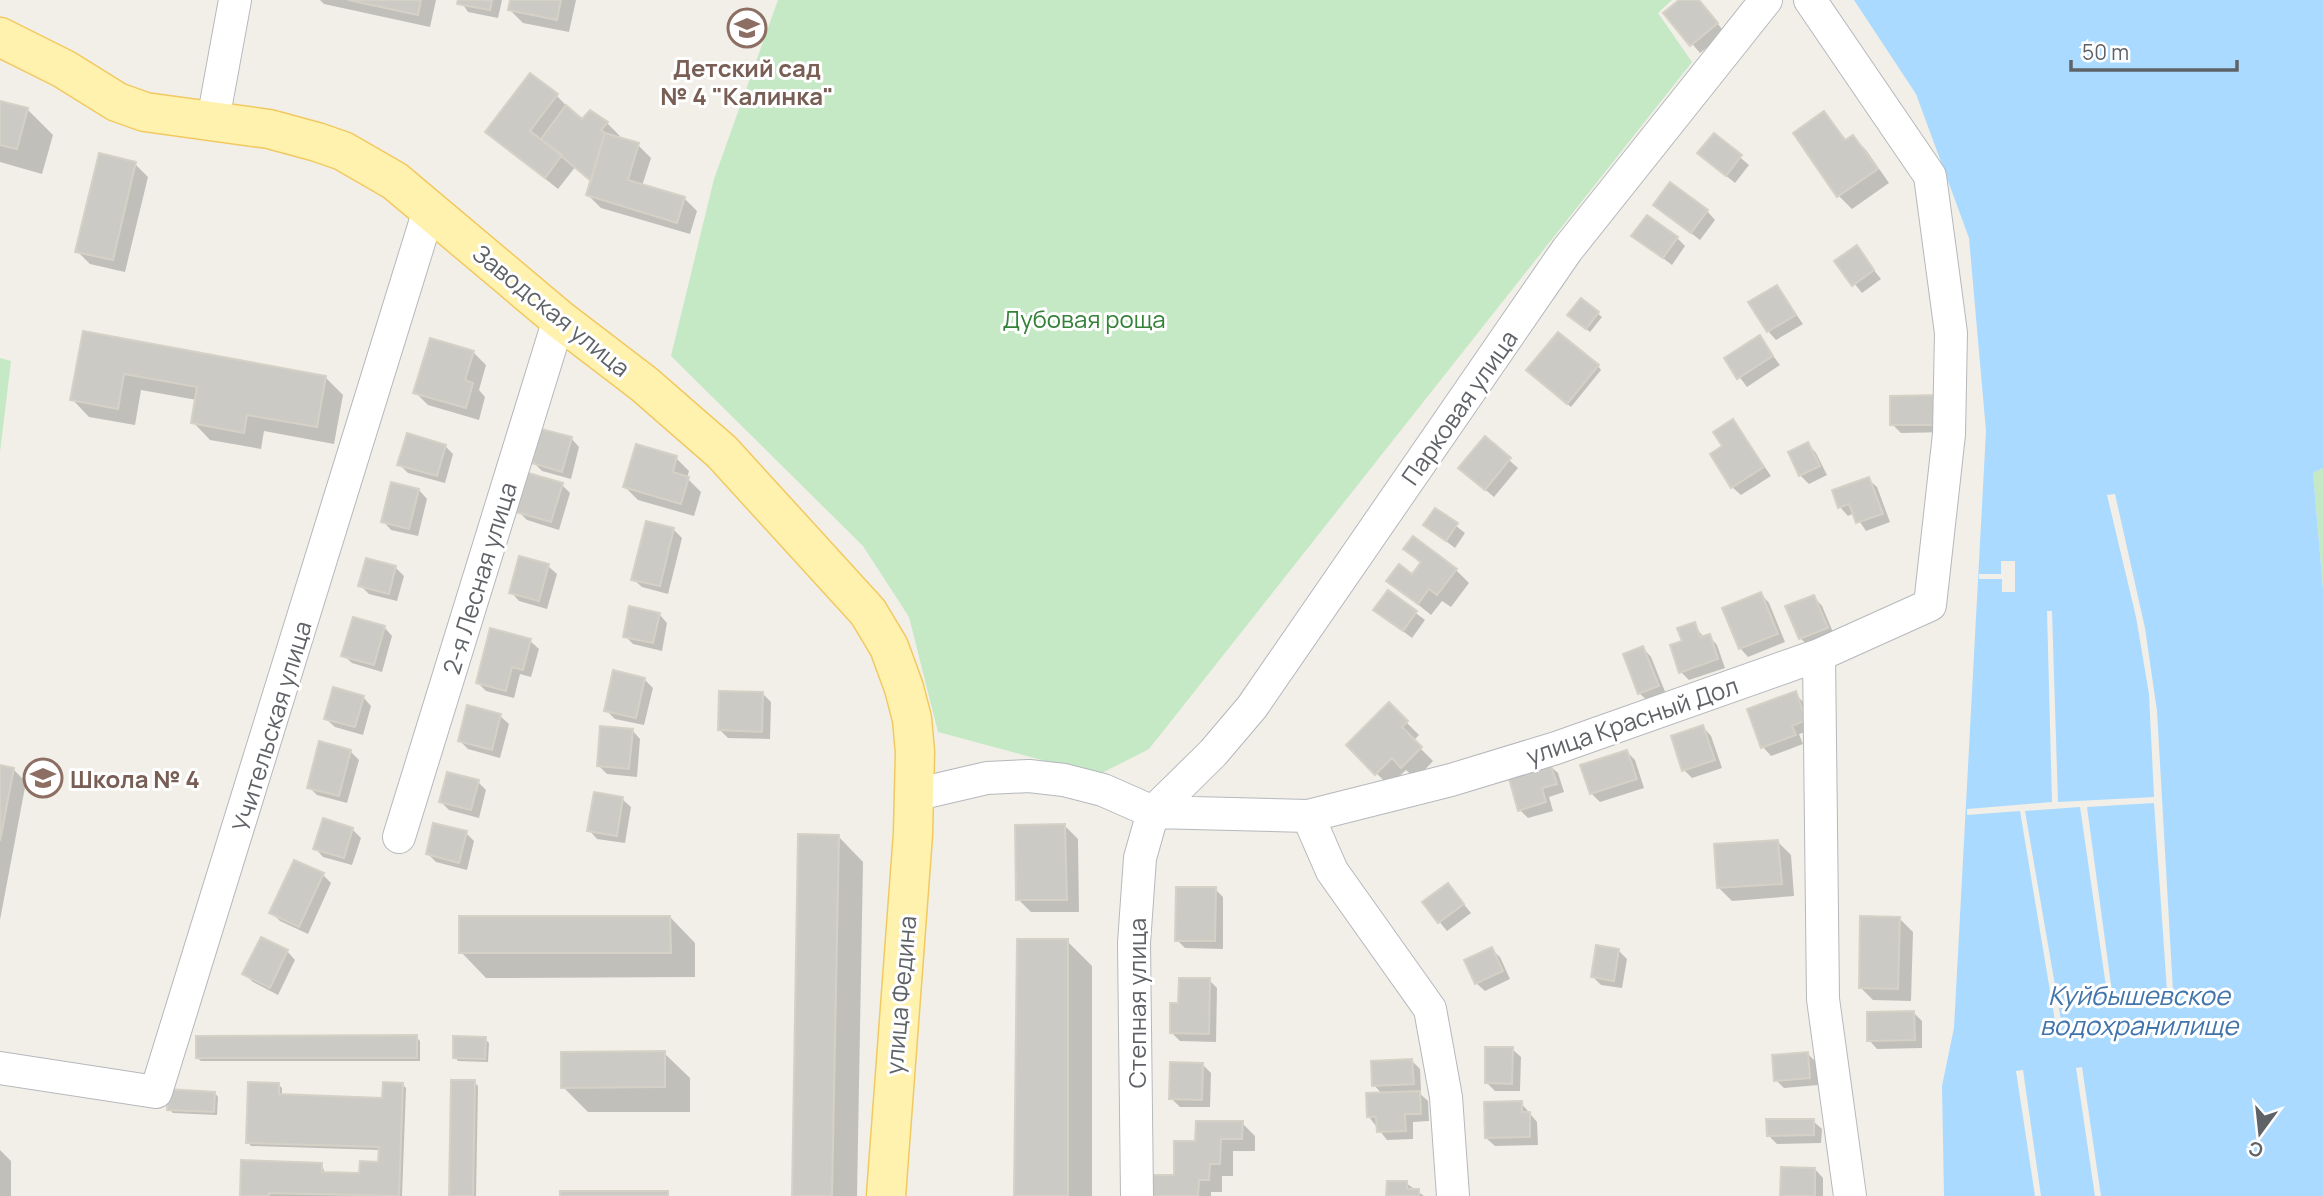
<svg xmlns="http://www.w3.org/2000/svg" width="2323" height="1196" viewBox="0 0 2323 1196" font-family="Manrope,sans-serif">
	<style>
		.green { fill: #c5e8c5 }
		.water { fill: #aadaff }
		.pier { fill: #f1efe8 }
		.shadow { fill: #0003 }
		.building { fill: #cccac5; stroke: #d6d1c6; stroke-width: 2 }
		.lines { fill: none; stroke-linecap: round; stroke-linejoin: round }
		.minor-casing { stroke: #b5b8bc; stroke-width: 34 }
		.major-casing { stroke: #f2c960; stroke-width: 41 }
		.minor { stroke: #fff; stroke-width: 32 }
		.major { stroke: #fff2af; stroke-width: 38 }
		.labels { text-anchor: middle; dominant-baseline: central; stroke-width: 6; stroke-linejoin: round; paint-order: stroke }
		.education-label { font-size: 24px; font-weight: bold; fill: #785e54; stroke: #fff }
		.street-label { font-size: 24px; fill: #5f6368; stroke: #fff }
		.park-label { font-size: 24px; fill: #348238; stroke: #fff }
		.water-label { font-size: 26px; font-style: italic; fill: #4174aa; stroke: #fff }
	</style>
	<rect width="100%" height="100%" fill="#f1efe8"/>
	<path class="green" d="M778,0H1672L1658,13L1692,62L1149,749L1098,775L938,732L909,617L863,546L671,356L714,179Z
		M0,358L11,361L0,452Z
		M2323,468V589L2313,473Z"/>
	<path class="water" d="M1854,0H2323V468L2313,473L2323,589V1196H1944L1942,1086L1954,1028L1986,431L1969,238L1916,94Z"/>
	<path class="pier" d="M2115,494L2145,628L2157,711L2173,991H2167L2154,803L2087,807L2112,992L2107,993L2080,807L2025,811L2061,1020L2055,1021L2020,811L1967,815V809L2052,802L2047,611H2052L2058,802L2154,797L2149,694L2136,617L2107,495Z
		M2001,561H2015V592H2002V579H1979V574H2001Z
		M2082,1067L2101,1196H2095L2076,1068Z
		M2023,1070L2041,1196H2035L2016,1071Z"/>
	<path class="shadow" d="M320,0H436L430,27L324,4Z
		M460,0H502L498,18L468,12Z
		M512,0H576L569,32L523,23L510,10Z
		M1682,0H1699L1725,33L1700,53L1666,13Z
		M557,96L582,122L590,112L607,123L620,136L618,138L638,145L651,158L642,186L684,198L697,211L690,234L601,208L588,195L592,181L576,166L558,189L487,132Z
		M0,102L28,110L53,135L42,174L0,162Z
		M1824,113L1847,141L1853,137L1866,150L1889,183L1852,209L1839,196L1796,133Z
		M1714,135L1749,165L1735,183L1708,161Z
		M135,164L148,177L125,272L90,264L77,251Z
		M1655,205L1707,211L1715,220L1700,240Z
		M1634,236L1677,238L1685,246L1672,265Z
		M1856,248L1881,279L1862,293L1837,262Z
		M1777,287L1803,324L1776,340L1768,331Z
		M1581,300L1602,317L1590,332L1573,318Z
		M84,333L325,377L343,395L334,444L264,431L261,449L210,440L193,422L197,400L141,390L135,425L89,417L72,399Z
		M1759,337L1780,365L1747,387L1726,359Z
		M473,352L486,365L479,390L485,397L479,420L428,405L415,392Z
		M1598,366L1601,370L1571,407L1532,374Z
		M1892,398L1949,432L1901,433L1892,424Z
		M1733,421L1771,476L1741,495L1732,487L1724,447Z
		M571,438L579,447L571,479L542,471L534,463Z
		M1485,439L1518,468L1494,497L1469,476Z
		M1808,444L1816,453L1827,475L1809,484L1800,475Z
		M445,446L453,454L445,483L408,473L399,464Z
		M676,458L689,471L687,478L701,492L694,516L638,500L625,487Z
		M1868,479L1877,487L1890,522L1866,531L1854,513L1848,516L1840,507Z
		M562,485L570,493L559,530L527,520L518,511Z
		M419,490L427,499L418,536L391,530L383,521Z
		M1436,510L1465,533L1455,548L1425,525Z
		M673,529L682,538L668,594L642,587L633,579Z
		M1406,549L1456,570L1469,583L1451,607L1442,601L1431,615L1388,580L1412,576L1421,564Z
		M548,566L557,574L547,609L519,601L511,592Z
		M395,567L404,576L397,601L369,594L360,585Z
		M1388,592L1425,620L1412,638L1375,610Z
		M1761,594L1769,603L1785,642L1748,657L1740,648Z
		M1814,597L1822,606L1835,637L1809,646L1800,638Z
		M659,614L667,623L662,651L633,644L625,636Z
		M1694,624L1704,638L1709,636L1717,645L1725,668L1689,680L1681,672L1684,642Z
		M384,627L392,636L382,672L352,663L343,655Z
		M530,641L539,649L531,677L520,674L514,698L486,691L478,683Z
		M1643,648L1651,657L1666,694L1648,701L1639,693Z
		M644,679L653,688L644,725L615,719L606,710Z
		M1795,693L1803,702L1814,729L1799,734L1803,744L1771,756L1763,747L1749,710Z
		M763,694L771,702L770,739L728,738L720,730Z
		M363,697L371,706L363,735L335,727L326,719Z
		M1389,705L1419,735L1413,741L1433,761L1416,779L1406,770L1389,786L1349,745Z
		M500,716L509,724L500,758L468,749L460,741Z
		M1703,727L1711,736L1722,768L1692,778L1684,770Z
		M632,730L640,739L637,777L607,774L599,766Z
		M350,751L359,760L347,803L317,795L309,787Z
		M1627,752L1635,760L1644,788L1600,802L1591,793Z
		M1549,765L1558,773L1564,792L1549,797L1553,811L1528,818L1520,810Z
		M0,767L13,769L26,782L0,920Z
		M478,782L486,790L479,818L449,810L441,802Z
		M622,799L631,807L625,843L597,839L589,830Z
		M1065,826L1078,839L1079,912H1031L1018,899Z
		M352,829L361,838L352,865L323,857L315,848Z
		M466,833L474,841L467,870L436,862L428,854Z
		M838,836L863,862L857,1196H794Z
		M1778,842L1791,855L1794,896L1732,901L1719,888Z
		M323,875L331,883L308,934L280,921L272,913Z
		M1448,885L1471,913L1447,931L1424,903Z
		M1215,889L1223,897V949L1185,948L1177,940Z
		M670,917L695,943V977L486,978L461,952Z
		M1900,919L1913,932L1911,1001L1873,1000L1860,987Z
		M1067,941L1092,966V1196H1016Z
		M1491,949L1500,957L1510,979L1485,991L1476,983Z
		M1618,950L1627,959L1622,988L1601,985L1593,977Z
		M287,951L295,960L278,995L253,982L244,974Z
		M1209,980L1217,988L1216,1042L1180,1041L1171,1032L1180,1005Z
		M1914,1013L1922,1021V1048L1877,1049L1869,1040Z
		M416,1037L420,1041V1061H201L197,1058Z
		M485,1039L489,1043L488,1062L458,1061L455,1057Z
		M1512,1049L1521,1057L1520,1091H1495L1487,1083Z
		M664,1053L690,1078V1112H588L563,1087Z
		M1808,1054L1816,1062L1818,1085L1784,1088L1776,1080Z
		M1412,1061L1420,1069L1421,1091L1418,1092L1428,1101L1429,1121L1413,1122V1139L1387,1140L1369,1117L1382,1094L1374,1085Z
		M1203,1065L1211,1073L1210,1107H1180L1171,1098Z
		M474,1082L478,1086L476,1196H451Z
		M278,1084L282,1088V1096L384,1099L402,1084L406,1088L402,1196H242L322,1164L325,1174L361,1175L380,1164V1150L251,1146L248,1142Z
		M215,1093L218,1097L217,1115L173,1113L169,1109Z
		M1521,1103L1537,1122L1538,1145L1495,1146L1486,1138Z
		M1813,1121L1822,1129L1821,1143L1777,1144L1768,1135Z
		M1242,1123L1255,1136V1151H1233V1176H1222V1192H1211V1196H1154L1175,1177L1197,1143Z
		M0,1150L11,1161V1196H0Z
		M1815,1169L1823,1178V1196H1782Z
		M1406,1183L1424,1196H1388Z"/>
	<path class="building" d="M348,0H421L418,15Z
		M458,0H492L490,10L457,4Z
		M510,0H561L557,20L508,10Z
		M1679,0H1699L1718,23L1690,46L1663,13Z
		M530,73L558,94L530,131L562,155L545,178L485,132Z
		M0,101L28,108L17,149L0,145Z
		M566,105L582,119L590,110L608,122L601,130L605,133L591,181L541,139Z
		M1824,111L1845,140L1853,135L1878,169L1837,197L1793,133Z
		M605,133L639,143L628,180L685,197L677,223L586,195Z
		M1714,133L1742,155L1726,176L1697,153Z
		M99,153L136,162L113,260L75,252Z
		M1670,182L1708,210L1691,233L1653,205Z
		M1647,215L1678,237L1663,258L1631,236Z
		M1857,245L1874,270L1852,286L1834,261Z
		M1777,285L1796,315L1767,332L1748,302Z
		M1581,298L1599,312L1586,329L1567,315Z
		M83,331L326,376L317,427L247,415L244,433L191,423L197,387L124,374L118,409L70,400Z
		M1558,332L1599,365L1567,404L1526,370Z
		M1760,335L1773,356L1737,379L1724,358Z
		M430,338L474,351L465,380L473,383L466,408L413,393Z
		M1941,395L1942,425H1890V396Z
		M1733,419L1764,467L1731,488L1710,454L1722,446L1713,432Z
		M541,429L572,437L562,472L532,463Z
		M407,433L446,445L437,476L397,465Z
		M1485,436L1511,458L1485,490L1458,468Z
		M1808,442L1820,466L1799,476L1788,452Z
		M636,444L677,456L673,472L689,477L681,504L623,487Z
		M528,473L563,483L551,522L516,512Z
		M1869,477L1883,514L1856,523L1849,504L1838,508L1832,490Z
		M391,482L419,489L409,529L381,522Z
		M1435,508L1458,523L1446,541L1423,525Z
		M646,521L674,528L660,586L631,580Z
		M1413,536L1457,569L1437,595L1429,589L1418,604L1386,581L1399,564L1412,574L1421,562L1403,549Z
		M519,556L549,564L539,601L509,593Z
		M366,558L396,566L389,594L358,586Z
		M1388,590L1417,611L1403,631L1373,610Z
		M1761,592L1778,634L1739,649L1722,608Z
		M1814,595L1828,628L1799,639L1785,606Z
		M629,606L660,613L653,643L623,637Z
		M353,617L385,626L374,665L341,656Z
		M1695,622L1700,637L1710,634L1718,659L1679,673L1670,645L1682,641L1677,628Z
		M490,628L531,639L523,670L512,667L506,691L476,683Z
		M1643,646L1659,686L1638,694L1623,654Z
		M613,670L645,678L636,718L604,711Z
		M333,687L364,696L355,727L324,719Z
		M719,691L763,692L762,732L718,730Z
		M1796,691L1806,720L1792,726L1796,735L1761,748L1747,709Z
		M1389,702L1408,721L1402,727L1422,747L1401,768L1392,758L1375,775L1346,745Z
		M467,705L501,714L492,750L458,741Z
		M1703,725L1715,760L1682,771L1671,736Z
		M600,726L633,729L629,769L597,766Z
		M319,741L351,750L339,796L307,788Z
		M1627,750L1637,779L1590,794L1580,765Z
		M1550,763L1557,784L1542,788L1546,802L1518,811L1508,775Z
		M0,765L14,768L0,841Z
		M447,772L479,780L471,810L439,802Z
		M594,792L623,797L617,836L587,831Z
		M323,818L353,828L344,858L313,849Z
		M433,823L467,831L459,863L426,854Z
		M1065,824L1067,900H1016L1015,825Z
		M798,834L839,835L832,1196H792Z
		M1778,840L1782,884L1717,888L1714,844Z
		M294,860L324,873L299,927L269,913Z
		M1448,883L1464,904L1438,923L1422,902Z
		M1176,887H1216L1215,941H1175Z
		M459,916H670L671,953H459Z
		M1860,916L1900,917L1898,989L1859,988Z
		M261,937L288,950L270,988L242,974Z
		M1017,939H1068V1196H1014Z
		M1596,945L1619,949L1614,981L1591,977Z
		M1492,947L1503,971L1475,984L1464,960Z
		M1179,978H1210L1209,1034L1170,1033V1003H1178Z
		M1914,1011L1915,1040L1867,1041V1012Z
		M417,1035V1058H196V1036Z
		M453,1036L486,1037L485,1059L453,1058Z
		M1485,1047H1513L1512,1084L1485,1083Z
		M665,1051V1087L561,1088V1052Z
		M1808,1052L1810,1078L1774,1081L1772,1055Z
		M1412,1059L1414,1084L1372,1086L1371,1061Z
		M1170,1062L1203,1063L1202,1100L1169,1099Z
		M451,1080H475L473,1196H449Z
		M248,1082L279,1083V1094L382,1098L383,1082L403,1083L399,1196L269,1193V1196H240L241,1160L322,1163V1172L359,1173L360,1161L378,1162L379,1147L246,1143Z
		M168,1089L215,1092L214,1112L167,1110Z
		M1420,1091L1421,1114H1405L1406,1131L1377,1132L1376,1117H1367L1366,1093Z
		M1522,1101V1112H1530V1137L1485,1138L1484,1102Z
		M1766,1119H1814V1135L1767,1136Z
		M1196,1121H1243L1242,1139H1221L1220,1164H1210L1209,1180H1199L1198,1196H1152L1153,1175H1174V1141H1195Z
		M1781,1167L1815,1168V1196H1780Z
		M1387,1181H1407V1189H1419V1196H1386Z
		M560,1191H668V1196H560Z"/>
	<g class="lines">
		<defs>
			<path id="minor" d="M1810,0L1930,176L1951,333L1949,434L1930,605L1819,655
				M213,120L235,0
				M914,795L987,778L1029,776L1064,780L1103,790L1153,812L1308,816L1451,780L1556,748L1819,655L1823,999L1850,1196
				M1308,816L1332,871L1430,1009L1446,1097L1453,1196
				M399,837L559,319
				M0,1068L156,1092L429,210
				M1137,1196L1134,943L1140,858L1153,812L1213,753L1252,707L1567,250L1766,0"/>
			<path id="major" d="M0,37L64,69L117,102L145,112L269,129L317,142L343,151L395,181L559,319L644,384L722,452L868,612L889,647L904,688L912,719L915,752L913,834L886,1196"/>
		</defs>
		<use href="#minor" class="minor-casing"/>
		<use href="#major" class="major-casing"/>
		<use href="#minor" class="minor"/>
		<use href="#major" class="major"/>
	</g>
	<defs>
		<symbol id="school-ring" viewBox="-11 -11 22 22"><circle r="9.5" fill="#fff" stroke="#8d6e63" stroke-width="1.5"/><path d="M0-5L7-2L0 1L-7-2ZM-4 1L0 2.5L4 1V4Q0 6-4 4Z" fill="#8d6e63"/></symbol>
	</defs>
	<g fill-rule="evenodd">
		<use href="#school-ring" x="725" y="6" width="44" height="44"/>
		<use href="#school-ring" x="21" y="756" width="44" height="44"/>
	</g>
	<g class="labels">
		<g class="education-label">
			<text x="747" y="67">Детский сад<tspan x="747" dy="28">№ 4 "Калинка"</tspan></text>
			<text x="70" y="778" text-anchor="start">Школа № 4</text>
		</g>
		<g class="street-label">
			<text transform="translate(552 310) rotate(39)">Заводская улица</text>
			<text transform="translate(1459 407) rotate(-55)">Парковая улица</text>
			<text transform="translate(479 578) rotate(-73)">2-я Лесная улица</text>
			<text transform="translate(1632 720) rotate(-19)">улица Красный Дол</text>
			<text transform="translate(271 726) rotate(-73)">Учительская улица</text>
			<text transform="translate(900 995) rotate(-85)">улица Федина</text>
			<text transform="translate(1136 1003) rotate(-90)">Степная улица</text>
		</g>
		<g class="park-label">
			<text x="1084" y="318">Дубовая роща</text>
		</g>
		<g class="water-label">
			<text x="2139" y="995">Куйбышевское<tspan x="2139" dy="30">водохранилище</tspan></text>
		</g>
	</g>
	<g transform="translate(2260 1133) rotate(195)" stroke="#ffffff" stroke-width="5" paint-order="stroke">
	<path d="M0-5L12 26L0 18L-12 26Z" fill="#5f6368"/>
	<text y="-10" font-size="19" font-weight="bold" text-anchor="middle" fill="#5f6368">С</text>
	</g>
	<path d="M2071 60v10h166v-10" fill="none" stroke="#5f6368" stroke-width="3.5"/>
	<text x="2082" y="60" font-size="21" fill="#5f6368" stroke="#ffffff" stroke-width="5" paint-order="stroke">50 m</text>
</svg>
